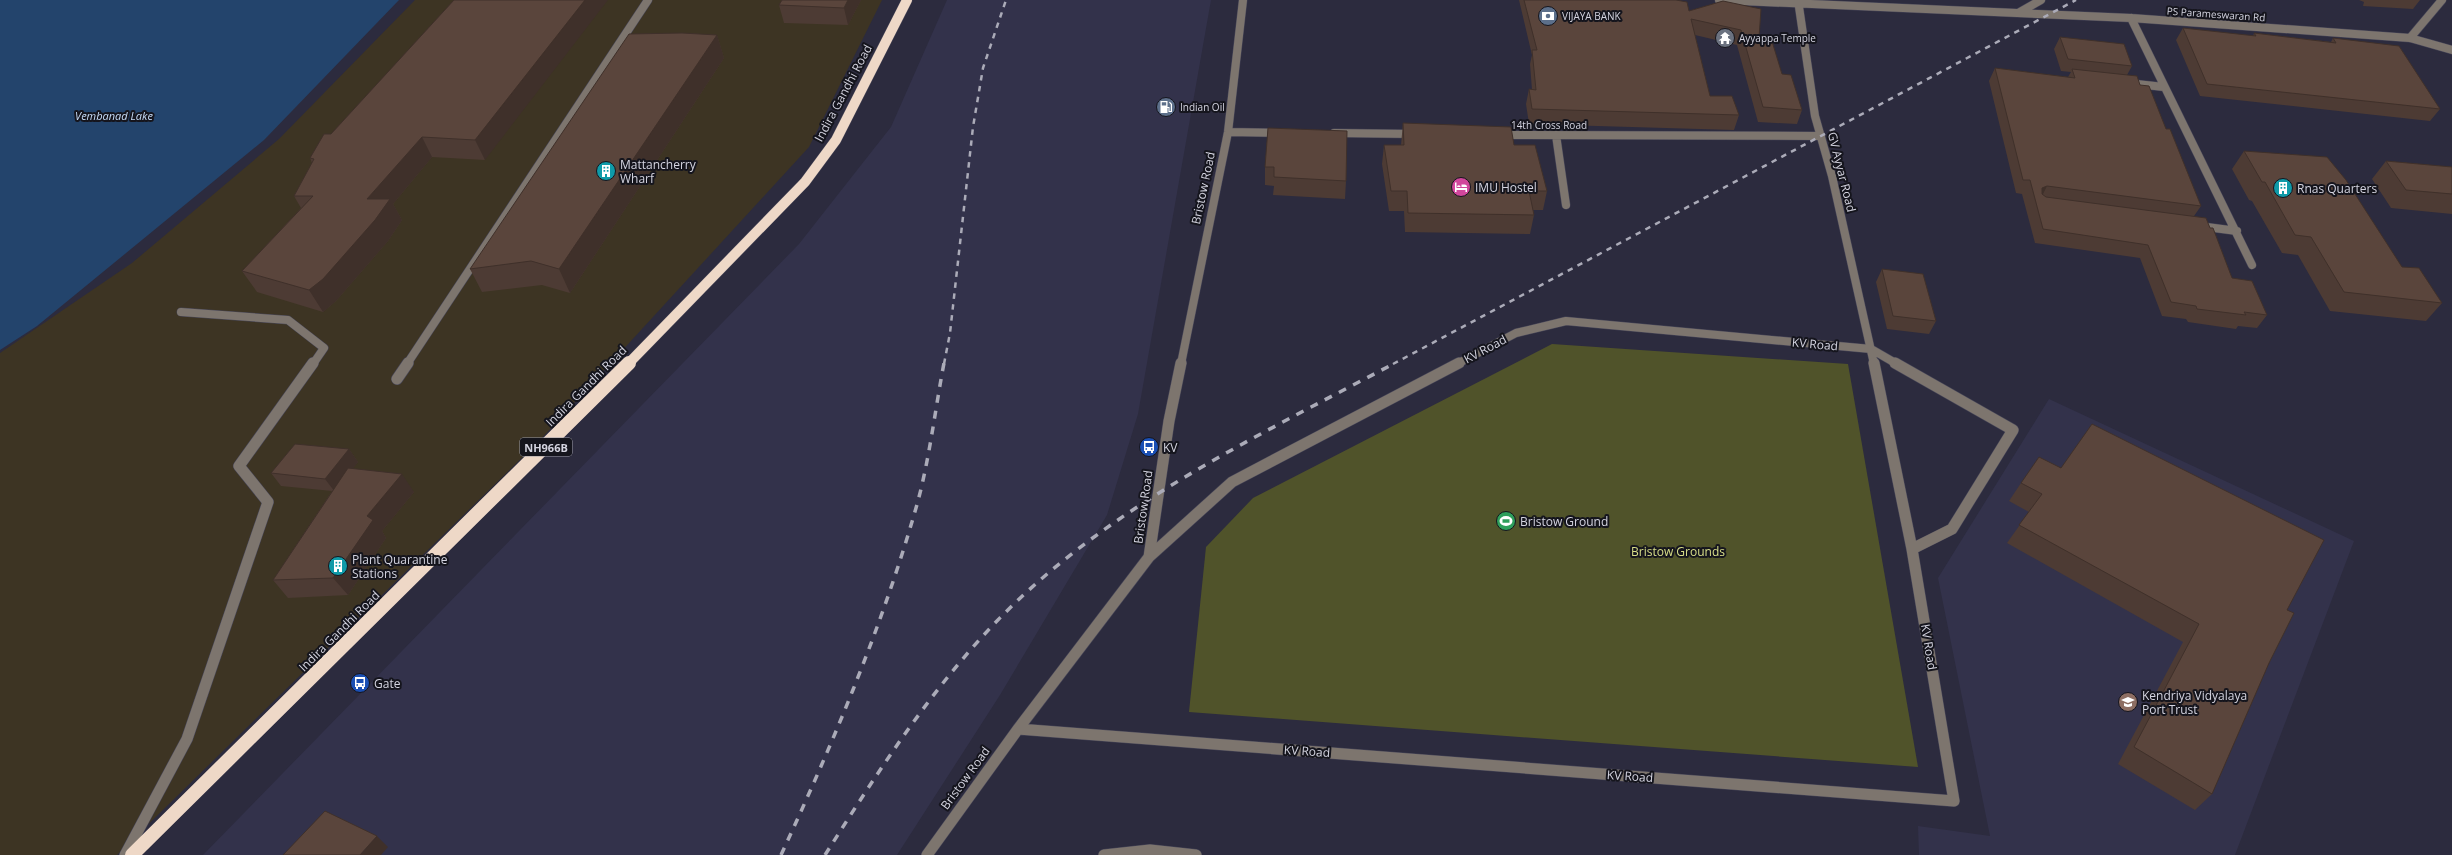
<svg xmlns="http://www.w3.org/2000/svg" width="2452" height="855" viewBox="0 0 2452 855" font-family="'Open Sans',sans-serif">
	<style>
		.built { fill: #33324b }
		.industrial { fill: #3d3423 }
		.green { fill: #50532a }
		.water { fill: #23446c }
		.lines { fill: none; stroke-linecap: round; stroke-linejoin: round }
		.minor-far1-casing { stroke: #474658; stroke-width: 9 }
		.minor-casing { stroke: #474658; stroke-width: 12 }
		.highway-far1-casing { stroke: #474658; stroke-width: 11 }
		.highway-casing { stroke: #474658; stroke-width: 14 }
		.minor-far1 { stroke: #7d756e; stroke-width: 8 }
		.minor { stroke: #7d756e; stroke-width: 11 }
		.highway-far1 { stroke: #eed8c7; stroke-width: 10 }
		.highway { stroke: #eed8c7; stroke-width: 14 }
		.rail-far1 { stroke: #ababb8; stroke-width: 2.5; stroke-dasharray: 5.5 5.5; stroke-linecap: butt }
		.rail { stroke: #ababb8; stroke-width: 3.5; stroke-dasharray: 8 8; stroke-linecap: butt }
		.wall { fill: #4d3b34 }
		.shaded-wall { fill: #3f302a }
		.building { fill: #5a453c; stroke: #3f302a }
		.labels { text-anchor: middle; dominant-baseline: central; stroke-width: 4; stroke-linejoin: round; paint-order: stroke }
		.far-street-label { font-size: 10px; fill: #d4d4e0; stroke: #15151d }
		.far-poi-label { font-size: 10px; fill: #d4d4e0; stroke: #15151d; text-anchor: start }
		.far-water-label { font-size: 11px; font-style: italic; fill: #c7dcf7; stroke: #15151d }
		.shield { fill: #15151d; stroke: #9b9ba6; stroke-width: 1 }
		.shield-label { font-size: 11px; font-weight: bold; fill: #d4d4e0 }
		.street-label { font-size: 12px; fill: #d4d4e0; stroke: #15151d }
		.poi-label { font-size: 12px; fill: #d4d4e0; stroke: #15151d; text-anchor: start }
		.park-label { font-size: 12px; fill: #d9df89; stroke: #15151d }
	</style>
	<rect width="100%" height="100%" fill="#2c2b3e"/>
	<path class="built" d="M947,0H1211L1138,414L1107,515L1000,695L897,855H203L799,244L891,127Z
		M2049,399L2354,541L2235,855H1919L1918,826L1990,836L1938,578Z"/>
	<path class="industrial" d="M415,0H882L809,147L541,439L117,855H0V353L132,263L279,139Z"/>
	<path class="green" d="M1552,344L1848,364L1918,767L1189,712L1206,547L1253,498Z"/>
	<path class="water" d="M0,0H399L264,140L37,326L0,350Z"/>
	<g class="lines">
		<defs>
			<path id="minor-far1" d="M1719,0L2131,18L2410,38L2452,50
				M1798,0L1815,116L1832,176L1874,364
				M2020,12L2041,0
				M2131,18L2252,265
				M2410,38L2442,0
				M2127,83L2164,87
				M1228,132L1280,133
				M1334,133L1416,134
				M1500,135L1821,136
				M1556,135L1566,205
				M2199,226L2237,231
				M181,312L288,320L324,348L313,364
				M407,364L648,0
				M1181,364L1228,132L1243,0
				M1457,364L1516,333L1566,321L1871,349L1897,364"/>
			<path id="minor" d="M1895,363L2013,430L1952,529L1912,549
				M397,379L408,363
				M1149,557L1232,482L1459,363
				M1018,729L1954,801L1912,549L1874,363
				M125,855L187,739L268,502L239,466L313,363
				M927,855L1018,729L1149,557L1169,421L1181,363
				M1104,855L1150,850L1196,855"/>
			<path id="highway-far1" d="M628,364L805,182L836,140L907,0"/>
			<path id="highway" d="M132,855L629,363"/>
		</defs>
		<use href="#minor-far1" class="minor-far1-casing"/>
		<use href="#minor" class="minor-casing"/>
		<use href="#highway-far1" class="highway-far1-casing"/>
		<use href="#highway" class="highway-casing"/>
		<use href="#minor-far1" class="minor-far1"/>
		<use href="#minor" class="minor"/>
		<use href="#highway-far1" class="highway-far1"/>
		<use href="#highway" class="highway"/>
		<path class="rail-far1" d="M944,364L950,333L973,127L983,68L1006,0
			M1393,364L2076,0"/>
		<path class="rail" d="M781,855C833,743 882,627 916,508C929,463 935,410 944,363
			M825,855C881,767 939,676 1015,603C1122,500 1265,432 1395,363"/>
	</g>
	<path class="wall" d="M454,0L485,160L432,157L393,204L402,220L388,241L336,301L323,312L257,292L242,271L301,208L294,196L312,163L310,158L331,134Z
		M782,0H861L848,25L784,23L779,5Z
		M1519,0H1676L1689,11L1723,1L1759,38L1782,74L1802,110L1797,124L1758,122L1737,45L1695,35L1710,96L1739,115L1734,130L1529,124L1526,104L1529,89L1532,90L1530,64L1532,55Z
		M2359,0H2420L2413,9L2363,6L2364,2Z
		M2183,28L2253,36L2254,33L2331,42L2333,38L2440,109L2430,121L2200,96L2176,40Z
		M717,35L724,58L570,293L542,285L482,292L470,269Z
		M2060,37L2132,66L2127,75L2140,85L2166,129L2201,206L2194,216L2232,278L2267,315L2257,328L2238,326L2236,329L2188,322L2186,319L2162,316L2140,258L2035,243L2022,194L2016,193L1989,81L1995,68L2068,77L2071,72L2061,71L2054,49Z
		M1403,123L1514,145L1547,191L1543,210H1533L1534,215L1530,234L1405,232L1404,211H1389L1382,164L1384,145H1401Z
		M1268,128L1346,181L1345,199L1273,195L1274,186L1265,185V167Z
		M2244,151L2402,267L2442,303L2426,321L2330,311L2298,255L2282,253L2252,201L2249,200L2232,169Z
		M2386,161L2452,167V214L2391,208L2372,179Z
		M1882,269L1936,321L1929,334L1887,329L1876,282Z
		M349,449L358,462L352,469L414,492L382,531L386,538L348,595L288,598L273,580L332,491L281,486L271,473Z
		M2021,483L2287,610L2269,663L2212,794L2195,810L2118,764L2183,642L2007,543L2029,512L2009,501Z"/>
	<path class="shaded-wall" d="M585,0H608L485,160L475,140Z
		M848,0H861L848,25L844,8Z
		M717,35L724,58L570,293L559,269Z
		M422,137L432,157L393,204L402,220L388,241L336,301L323,312L309,290L367,199Z
		M2047,186L2040,200L2042,188Z
		M349,449L358,462L335,492L325,479Z
		M402,474L414,492L382,531L386,538L348,595L333,578L367,516Z
		M377,836L388,847L381,855H360Z"/>
	<path class="building" d="M454,0H585L475,140L422,137L367,199H390L375,220L323,279L309,290L242,271L313,196H294L314,159L310,158L324,134H331Z
		M782,0H848L844,8L779,5Z
		M1524,0H1676L1687,2L1689,11L1723,1L1761,9L1759,38H1771L1782,74L1791,75L1802,110L1763,107L1741,30L1691,19L1710,96H1732L1739,115L1532,109L1529,89L1536,90L1532,50H1537Z
		M2183,28L2256,36L2254,33L2336,43L2333,38L2399,46L2440,109L2207,84Z
		M682,33L717,35L559,269L531,261L470,269L629,34Z
		M2060,37L2124,44L2132,66L2068,59Z
		M1995,68L2075,78L2072,69L2137,76L2140,85L2149,86L2166,129H2170L2201,206L2047,186L2042,188V194L2046,197L2206,218L2210,228H2213L2232,278L2252,281L2267,315L2244,312L2246,315L2197,309L2196,306L2171,302L2148,245L2043,229L2030,180H2023Z
		M1403,123L1511,127L1514,145H1535L1547,191H1529L1534,215L1408,213L1407,191H1391L1384,145H1404Z
		M1268,128L1347,131L1346,181L1274,177V167H1265Z
		M2244,151L2327,157L2346,180L2402,267L2419,268L2442,303L2344,292L2311,237L2295,235L2265,182H2262Z
		M2386,161L2452,167V194L2406,190Z
		M1882,269L1923,274L1936,321L1893,316Z
		M2092,424L2324,540L2287,610L2294,613L2269,663L2212,794L2134,747L2199,624L2019,525L2042,494L2021,483L2039,457L2061,468Z
		M295,444L349,449L325,479L271,473Z
		M348,468L402,474L367,516L373,520L333,578L273,580Z
		M325,811L377,836L360,855H283Z"/>
	<defs>
		<symbol id="bank-disc" viewBox="-11 -11 22 22"><circle r="9.5" fill="#5c6f8a" stroke="#15151d"/><path d="M-6-4H6V4H-6ZM0-2.3a2.3 2.3 0 1 0 0 4.6a2.3 2.3 0 1 0 0-4.6Z" fill="#fff"/></symbol>
		<symbol id="temple-disc" viewBox="-11 -11 22 22"><circle r="9.5" fill="#6b7280" stroke="#15151d"/><path d="M0-6L5-2H3V0L6.5 2.5H4V6H1.5V3h-3V6H-4V2.5H-6.5L-3 0V-2H-5Z" fill="#fff"/></symbol>
		<symbol id="fuel-disc" viewBox="-11 -11 22 22"><circle r="9.5" fill="#5c6f8a" stroke="#15151d"/><path d="M-5.5-6h7V0h2V4h1.3V-2.5L3-4.5l.8-.8L6-3V5H2.5V1h-1V6h-7ZM-4.2-4.7v3.2H.2V-4.7Z" fill="#fff"/></symbol>
		<symbol id="building-disc" viewBox="-11 -11 22 22"><circle r="9.5" fill="#0f9aa8" stroke="#15151d"/><path d="M-4-6H4V6H1V3H-1V6H-4ZM-2.5-4.3h1.7v1.8h-1.7ZM.8-4.3h1.7v1.8H.8ZM-2.5-1h1.7V.8h-1.7ZM.8-1h1.7V.8H.8Z" fill="#fff"/></symbol>
		<symbol id="hotel-disc" viewBox="-11 -11 22 22"><circle r="9.5" fill="#d1479c" stroke="#15151d"/><path d="M-6-4.5h1.5V1H6V5H4.5V3h-9V5H-6ZM-4 0a1.8 1.8 0 1 1 3.6 0ZM.5 0V-2.5h3Q6-2.5 6 0Z" fill="#fff"/></symbol>
		<symbol id="bus-disc" viewBox="-11 -11 22 22"><circle r="9.5" fill="#1a4fb4" stroke="#15151d"/><path d="M-5-6H5V4H4V6H2V4H-2V6H-4V4H-5ZM-3.5-4V0h7V-4ZM-3.5 1.2v1.5H-2V1.2ZM2 1.2v1.5H3.5V1.2Z" fill="#fff"/></symbol>
		<symbol id="stadium-disc" viewBox="-11 -11 22 22"><circle r="9.5" fill="#2e9e5b" stroke="#15151d"/><path d="M0-5a6.5 5 0 1 0 0 10a6.5 5 0 1 0 0-10ZM-3.5-1.8h7v3.6h-7Z" fill="#fff"/></symbol>
		<symbol id="school-disc" viewBox="-11 -11 22 22"><circle r="9.5" fill="#8d6e63" stroke="#15151d"/><path d="M0-5L7-2L0 1L-7-2ZM-4 1L0 2.5L4 1V4Q0 6-4 4Z" fill="#fff"/></symbol>
	</defs>
	<g fill-rule="evenodd">
		<use href="#bank-disc" x="1537" y="5" width="22" height="22"/>
		<use href="#temple-disc" x="1714" y="27" width="22" height="22"/>
		<use href="#fuel-disc" x="1155" y="96" width="22" height="22"/>
		<use href="#building-disc" x="595" y="160" width="22" height="22"/>
		<use href="#hotel-disc" x="1450" y="176" width="22" height="22"/>
		<use href="#building-disc" x="2272" y="177" width="22" height="22"/>
		<use href="#bus-disc" x="1138" y="436" width="22" height="22"/>
		<use href="#stadium-disc" x="1495" y="510" width="22" height="22"/>
		<use href="#building-disc" x="327" y="555" width="22" height="22"/>
		<use href="#bus-disc" x="349" y="672" width="22" height="22"/>
		<use href="#school-disc" x="2117" y="691" width="22" height="22"/>
	</g>
	<g class="labels">
		<g class="far-street-label">
			<text transform="translate(2216 14) rotate(4)">PS Parameswaran Rd</text>
			<text x="1549" y="125">14th Cross Road</text>
		</g>
		<g class="far-poi-label">
			<text x="1562" y="16">VIJAYA BANK</text>
			<text x="1739" y="38">Ayyappa Temple</text>
			<text x="1180" y="107">Indian Oil</text>
		</g>
		<g class="far-water-label">
			<text x="114" y="115">Vembanad Lake</text>
		</g>
		<rect class="shield" x="520" y="438" width="52" height="18" rx="3"/>
		<g class="shield-label">
			<text x="546" y="447">NH966B</text>
		</g>
		<g class="street-label">
			<text transform="translate(843 93) rotate(-62)">Indira Gandhi Road</text>
			<text transform="translate(1842 172) rotate(76)">GV Ayyar Road</text>
			<text transform="translate(1203 188) rotate(-78)">Bristow Road</text>
			<text transform="translate(1815 344) rotate(5)">KV Road</text>
			<text transform="translate(1485 349) rotate(-28)">KV Road</text>
			<text transform="translate(586 386) rotate(-45)">Indira Gandhi Road</text>
			<text transform="translate(1143 507) rotate(-82)">Bristow Road</text>
			<text transform="translate(339 631) rotate(-45)">Indira Gandhi Road</text>
			<text transform="translate(1929 647) rotate(81)">KV Road</text>
			<text transform="translate(1307 751) rotate(4)">KV Road</text>
			<text transform="translate(1630 776) rotate(4)">KV Road</text>
			<text transform="translate(965 778) rotate(-54)">Bristow Road</text>
		</g>
		<g class="poi-label">
			<text x="620" y="164">Mattancherry<tspan x="620" dy="14">Wharf</tspan></text>
			<text x="1475" y="187">IMU Hostel</text>
			<text x="2297" y="188">Rnas Quarters</text>
			<text x="1163" y="447">KV</text>
			<text x="1520" y="521">Bristow Ground</text>
			<text x="352" y="559">Plant Quarantine<tspan x="352" dy="14">Stations</tspan></text>
			<text x="374" y="683">Gate</text>
			<text x="2142" y="695">Kendriya Vidyalaya<tspan x="2142" dy="14">Port Trust</tspan></text>
		</g>
		<g class="park-label">
			<text x="1678" y="551">Bristow Grounds</text>
		</g>
	</g>
</svg>
